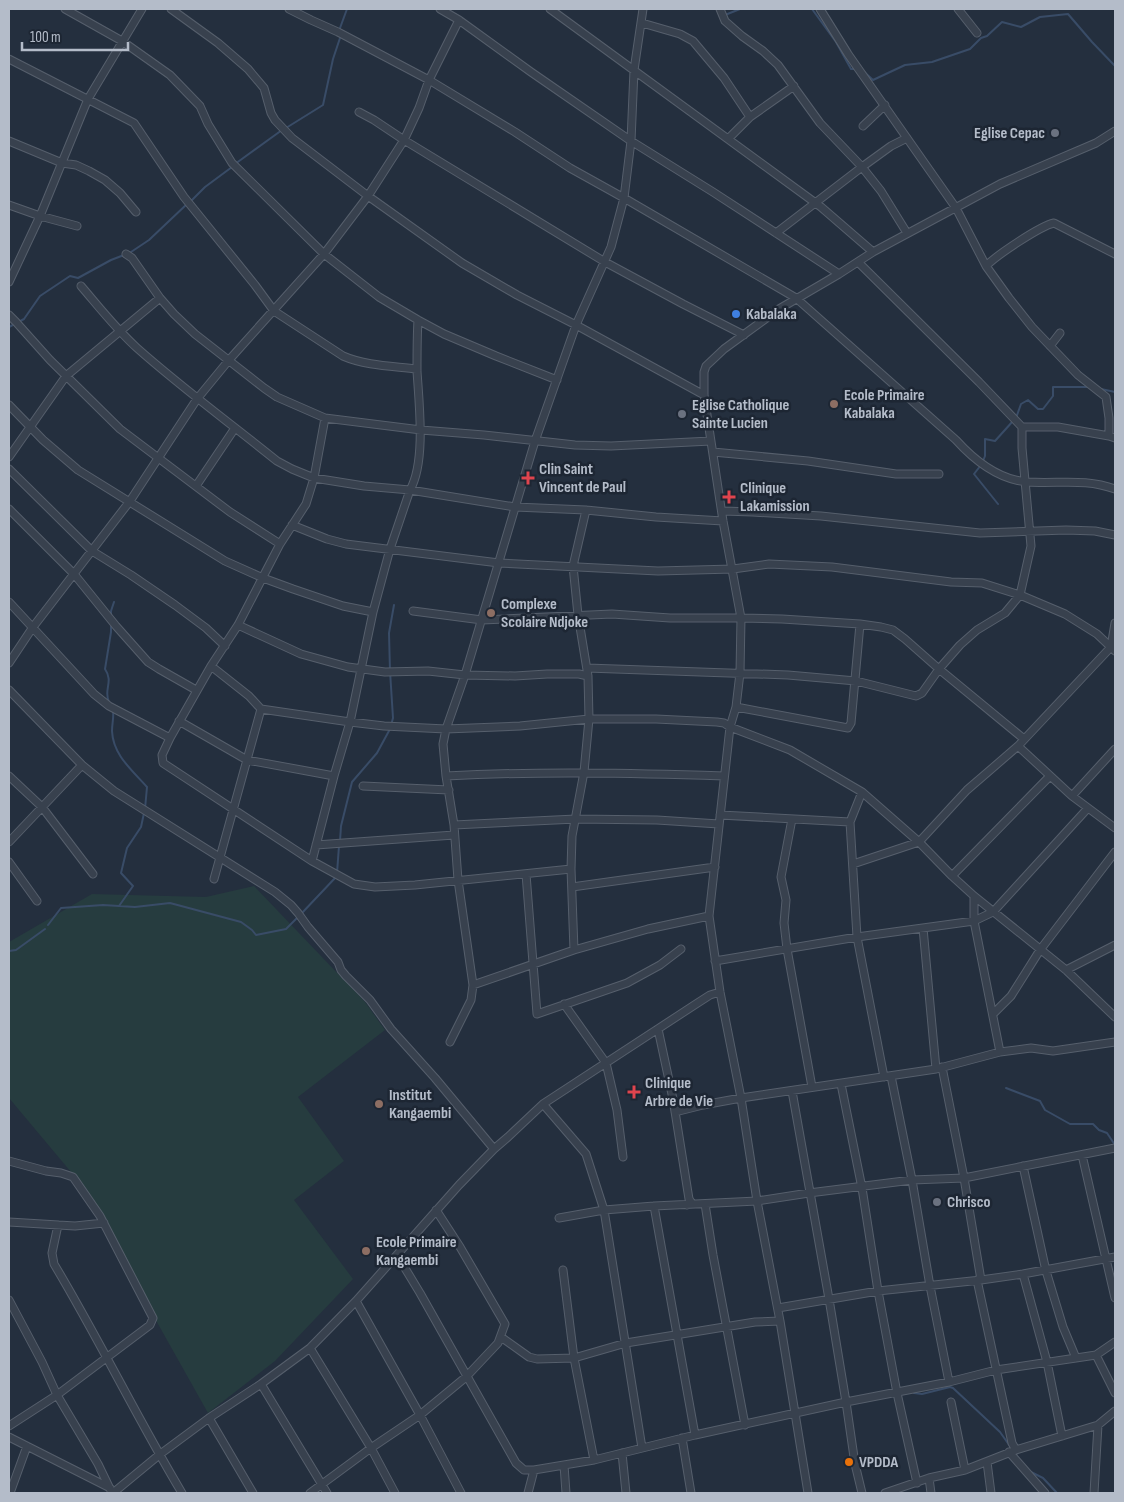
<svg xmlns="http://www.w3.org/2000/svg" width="1124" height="1502" viewBox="0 0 1124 1502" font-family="'Sofia Sans Condensed',sans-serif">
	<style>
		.green { fill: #263c3f }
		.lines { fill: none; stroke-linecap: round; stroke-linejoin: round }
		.stream { stroke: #394c67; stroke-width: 2 }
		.minor-casing { stroke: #565f6c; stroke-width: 9 }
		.minor { stroke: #38414e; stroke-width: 7 }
		.worship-dot { fill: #6b7280; stroke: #1d2633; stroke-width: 2 }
		.shop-dot { fill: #3f7fe0; stroke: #1d2633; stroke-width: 2 }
		.education-dot { fill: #8d6e63; stroke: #1d2633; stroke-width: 2 }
		.health-dot { fill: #e0444e; stroke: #1d2633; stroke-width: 2 }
		.food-dot { fill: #e8710a; stroke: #1d2633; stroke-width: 2 }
		.labels { text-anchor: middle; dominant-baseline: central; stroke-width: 5; stroke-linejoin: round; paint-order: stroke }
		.poi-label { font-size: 16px; font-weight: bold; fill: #b4bcc9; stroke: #1d2633; text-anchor: start }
	</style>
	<rect width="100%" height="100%" fill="#242f3e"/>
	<path class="green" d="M254,886L365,1002L385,1030L298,1097L344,1161L294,1200L353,1279L275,1361L208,1413L76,1178L9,1098V942L92,894L206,897Z"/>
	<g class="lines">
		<path class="stream" d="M812,9L836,42L851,69H857
			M725,15L740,9
			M340,28L347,9
			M861,69L873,80L905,65L932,62L970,49L981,38L987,36L1002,22L1021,27L1040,17L1068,14L1092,42L1115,66
			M286,128L323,105L333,59L340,38
			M235,164L282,130
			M191,201L205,187L232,167
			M128,254L149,240L187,204
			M9,327L24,319L40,296L70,276L78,278L111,260L124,255
			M1101,389L1115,392
			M1016,418L1021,404L1028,400L1038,409H1043L1053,396V387H1089
			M983,461L985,456V439L995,441L1013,421
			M981,465L974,474L998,504
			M111,616V611L114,602
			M109,702C103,690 114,682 105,669L111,632V625
			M113,711C114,717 112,724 112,731C113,755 132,770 147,787L145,809
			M340,841L341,826L352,782L377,753L390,729L393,718L390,671L389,633L394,605
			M337,873L339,846
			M119,906L133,886L121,873L127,848L141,827L144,813
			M301,914L336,877
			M48,925L61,908L103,905L135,907L170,903L241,922L252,930L256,935L286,929L298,917
			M9,951L16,950L45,929
			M1006,1088L1040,1101L1045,1110L1070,1124H1093L1099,1130L1107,1133L1115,1145
			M914,1393L922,1394L950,1387L953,1388L1000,1432L1012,1449
			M1031,1472L1043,1478L1057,1493"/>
		<defs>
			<path id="minor" d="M65,9L122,41L170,75L200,106L208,124L232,163L324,254L379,297L418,320L444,334L496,356L557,380
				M171,9L218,43L248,69L264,88L271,113L275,120L292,138L368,196L462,263L517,295L576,325L704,395
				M289,9L311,20L338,32L429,80L515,132L570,168L624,198L796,298L956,440C975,461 999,480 1028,482C1059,484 1085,478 1115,489
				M440,9L459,20L531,72L631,141L713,192L839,274
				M550,9L821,207L873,252
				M720,9L725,21L742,36L763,51L778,65L820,123L862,167L891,146L907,138
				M820,9L848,54L956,208L986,266C997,255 1040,226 1054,223L1115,254
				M958,9L977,33
				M642,23L680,34L693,41L724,78L750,117L728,139
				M9,59L134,123L184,197L255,285L274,311L343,356C366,366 393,366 417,369
				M359,112L374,120L404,140L605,262L683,304L744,335
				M750,117L794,86
				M863,126L885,105
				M9,141L62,163L76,165L89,171L105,180L120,193L136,212
				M9,205L40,216L77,226
				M776,233L862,167L881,191L907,233
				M126,254L132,258L160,298L174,314L195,334L264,388L277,397L325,418L421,430L484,435L575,445L611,446L711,441
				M986,266L1009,298L1032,327L1078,375L1106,397L1109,418V436
				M9,282L40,216L88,99L142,9
				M81,286C99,307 116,329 137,348C182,388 230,423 277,461L292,469L314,478L364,486L410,490L515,507L586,510L656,517L723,521
				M9,315L16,322L50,360L120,429L230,512L280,544
				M1050,346L1060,333
				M9,405L43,440L78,470L225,561L263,578L293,589L343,606L373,612
				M325,418L314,478L306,504L280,544L238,625L211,666L170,738L162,755L163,763L312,861L354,884L375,887L415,885L571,869
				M1022,427H1058L1109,436L1115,438
				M713,452L808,461L896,474H939
				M9,457L66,376L160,298
				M9,469L92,551L131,575L175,605L206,628L225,646
				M196,486L235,428
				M9,509L74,574L116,626L148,662L159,669L196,690
				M723,511L753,512L821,516L980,533L1066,530L1095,531L1115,535
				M292,525L327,539L346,544L499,563L658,571L733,569L769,564L832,567L951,582L982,583L1020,595L1065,614L1097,634L1115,651
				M9,602L94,694L109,706L170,738
				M413,611L482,620L612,614L670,618H741L782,619L860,624L881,627L893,630L905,639L939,669L1024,739
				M238,625L301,654L348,667L385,672L428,671L465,675L515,676L547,674H579L588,676
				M9,663L33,627L130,501L197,399L229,360L324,254L368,196L404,140L419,108L429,80L459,20
				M211,666L249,696L261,709L350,722L384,726L446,729L520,726L589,719H656L717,722L724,723L730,727L790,750L862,792L919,842L952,876L974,896L1066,970L1115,1017
				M587,668L788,675L856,681L916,696L922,693L939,669L960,645L977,630L1005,613L1020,595L1031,546L1022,448V427L979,382L858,262
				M9,690L82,765L114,791L275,892L291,905L298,913L308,927L338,962L341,970L346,976L370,1000L391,1029L435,1078L494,1149
				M736,707L848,728L851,723L860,624
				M179,721L247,760L334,776
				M1018,746L1072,796L1115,828
				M9,776L42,807L93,874
				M446,776C539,771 632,773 724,776
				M363,786L449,790
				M862,792L850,822L857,937L884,1077
				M1072,796L1115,749
				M720,815L850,822
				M792,819L781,877L786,900L784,923L787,949L812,1087
				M454,825L576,819L657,820L719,824
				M9,842L82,765
				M316,845L454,835
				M312,861L334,776L350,722L373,612L390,549L410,490C426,462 419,403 417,371C417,354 417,337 418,320
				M9,862L37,901
				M853,864L919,842L967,790L1018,746L1111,647L1115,623
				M526,874L537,1014L627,983L660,965L681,949
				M952,876L1050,776
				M214,879L261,709
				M572,887L715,867
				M974,896V921L1000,1052
				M923,928L936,1069
				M574,950L571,869L572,836L584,772L589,719L588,676L578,615L573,566L586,510
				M715,961L857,937L974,921L993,912L1088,808
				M1066,970L1115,945
				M473,985L574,950L648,929L709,916
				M564,1004L606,1063L617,1110L623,1157
				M993,1014L1011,996L1040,950L1115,852
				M658,1029L673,1099L689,1199L691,1202L687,1205
				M450,1042L471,1000L473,985L458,880L454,825L446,776L443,744L446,729L465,675L535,441L576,325L611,247L624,198L631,141L634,70L643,9
				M942,1067L964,1178L981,1280
				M891,1076L912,1180L930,1286L949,1382
				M841,1084L862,1188L878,1291L897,1393L917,1483
				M792,1091L829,1299L846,1402L855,1464L862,1493
				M543,1104L586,1154L604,1210L642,1448
				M675,1112L703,1105L741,1098L936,1069L1000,1052L1031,1048L1053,1051L1115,1042
				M1082,1155L1115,1298
				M9,1161L46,1171L61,1173L73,1177L100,1216L153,1318L150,1325L57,1395L9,1426
				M1023,1166L1046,1271L1063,1327L1076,1358
				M705,1204L713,1255L745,1425
				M654,1206L695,1435
				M559,1218L604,1210L654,1206L757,1201L809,1193L912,1180L964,1178L1115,1148
				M9,1222L75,1226L104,1223
				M58,1225L52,1253L54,1264C99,1339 137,1418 182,1493
				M397,1255L420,1293L516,1463L524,1470H534L594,1460L695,1435L846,1402L949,1382L996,1370L1096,1355L1115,1342
				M563,1270L574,1358L594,1460
				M1023,1274L1047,1362L1062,1436
				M977,1280L1012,1443L1016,1450
				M9,1300L42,1362L57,1395L98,1464L112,1493
				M356,1301L420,1415L461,1493
				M778,1308L878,1291L981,1280L1023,1274L1115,1257
				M501,1337L529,1357L537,1359L574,1358L626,1343L755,1322L780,1321
				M310,1348L371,1448L395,1493
				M1096,1355L1115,1393
				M261,1384L327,1493
				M951,1402L965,1470
				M209,1418L253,1493
				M9,1437L110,1488
				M682,1438L691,1493
				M1009,1452L1045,1493
				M622,1453L626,1493
				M987,1462L991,1493
				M564,1465L566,1493
				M929,1478L931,1493
				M10,1493L27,1446
				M113,1493L159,1455L209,1418L261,1384L310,1348L356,1301L459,1185L494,1149L508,1137L543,1104L696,1004L710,995L720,992
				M310,1493L371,1448L420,1415L466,1377L498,1343L505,1324L460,1247L436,1210
				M528,1493L534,1470
				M808,1493L780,1321L757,1201L741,1098L720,992L709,916L730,727L736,707L740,673L741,618L723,521L704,395V372L706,366L724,349L779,309L839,274L873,252L1000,184L1096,143L1115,131
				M885,1493L929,1478L965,1470L1016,1450L1098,1425L1115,1411
				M1094,1493L1098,1425"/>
		</defs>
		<use href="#minor" class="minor-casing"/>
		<use href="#minor" class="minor"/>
	</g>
	<g class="worship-dot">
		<circle cx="1055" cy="133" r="5"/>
		<circle cx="682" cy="414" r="5"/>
		<circle cx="937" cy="1202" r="5"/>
	</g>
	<circle class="shop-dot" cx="736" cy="314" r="5"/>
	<g class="education-dot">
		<circle cx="834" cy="404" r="5"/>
		<circle cx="491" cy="613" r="5"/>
		<circle cx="379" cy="1104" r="5"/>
		<circle cx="366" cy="1251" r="5"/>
	</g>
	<g class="health-dot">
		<path d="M525.5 470.5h5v5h5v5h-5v5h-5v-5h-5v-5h5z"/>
		<path d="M726.5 489.5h5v5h5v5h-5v5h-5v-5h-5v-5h5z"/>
		<path d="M631.5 1084.5h5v5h5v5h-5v5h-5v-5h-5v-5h5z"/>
	</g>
	<circle class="food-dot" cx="849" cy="1462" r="5"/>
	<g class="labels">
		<g class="poi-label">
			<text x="1045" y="133" text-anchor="end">Eglise Cepac</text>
			<text x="746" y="314">Kabalaka</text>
			<text x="844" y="395">Ecole Primaire<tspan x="844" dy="18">Kabalaka</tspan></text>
			<text x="692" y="405">Eglise Catholique<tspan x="692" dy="18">Sainte Lucien</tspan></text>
			<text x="539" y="469">Clin Saint<tspan x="539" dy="18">Vincent de Paul</tspan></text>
			<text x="740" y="488">Clinique<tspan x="740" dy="18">Lakamission</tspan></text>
			<text x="501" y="604">Complexe<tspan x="501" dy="18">Scolaire Ndjoke</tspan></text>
			<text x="645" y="1083">Clinique<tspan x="645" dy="18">Arbre de Vie</tspan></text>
			<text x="389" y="1095">Institut<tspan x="389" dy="18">Kangaembi</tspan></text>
			<text x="947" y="1202">Chrisco</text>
			<text x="376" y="1242">Ecole Primaire<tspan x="376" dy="18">Kangaembi</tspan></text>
			<text x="859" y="1462">VPDDA</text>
		</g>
	</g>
	<rect width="1124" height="1502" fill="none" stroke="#b4bcc9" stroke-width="20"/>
	<path d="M22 42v8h106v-8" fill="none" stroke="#b4bcc9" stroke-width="2.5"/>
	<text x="30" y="42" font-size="15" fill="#b4bcc9" stroke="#1d2633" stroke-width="4" paint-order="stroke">100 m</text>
</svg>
